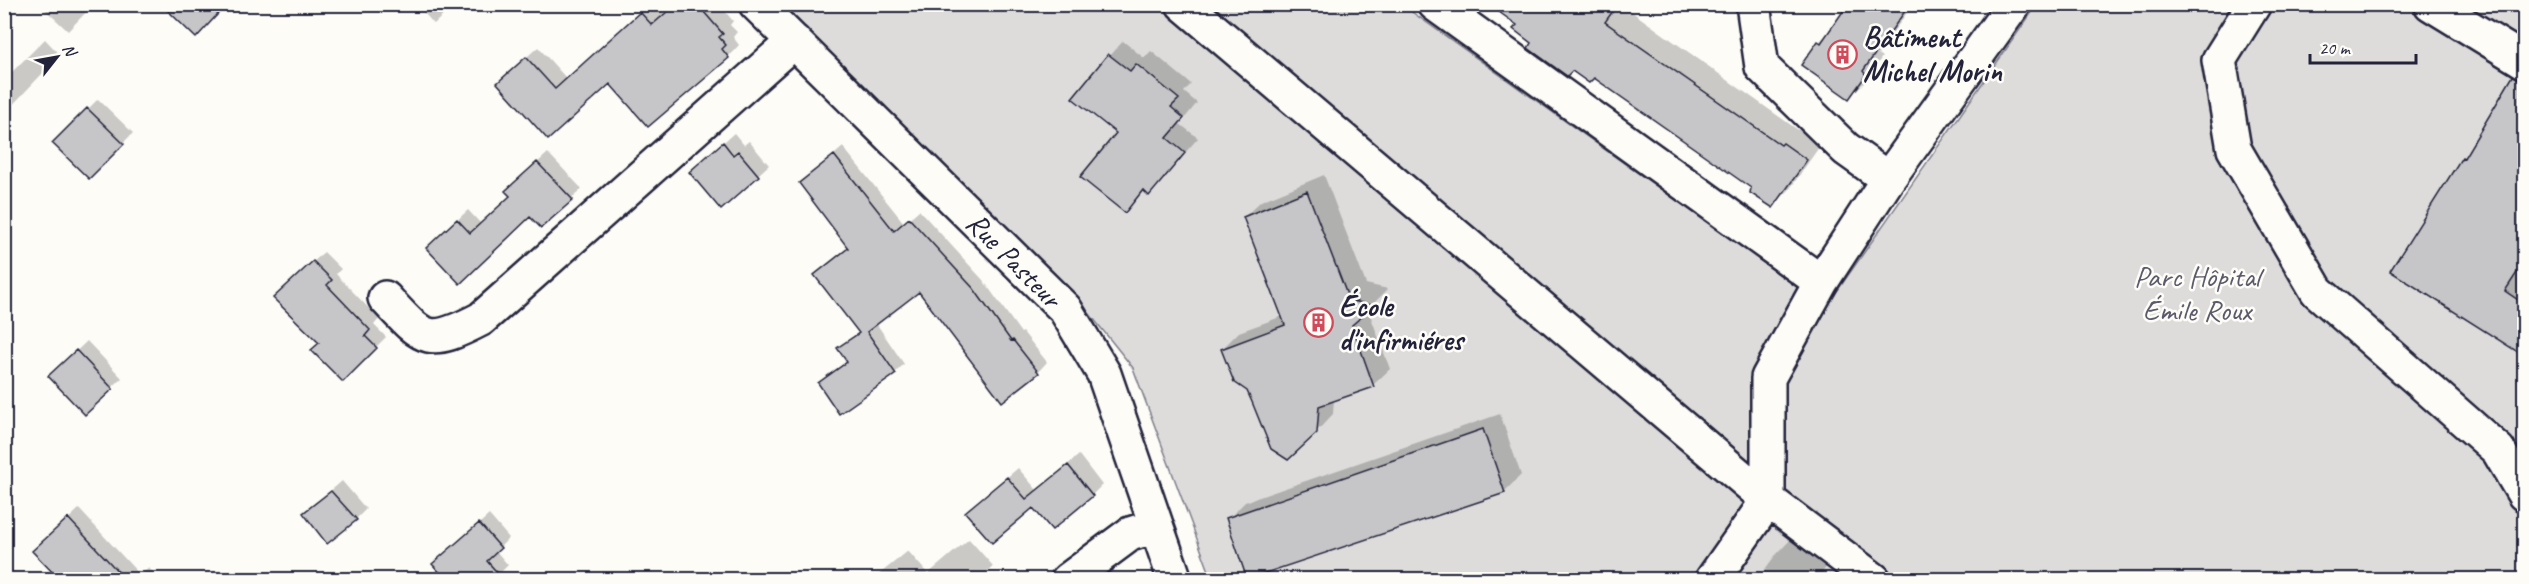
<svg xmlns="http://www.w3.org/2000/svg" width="2529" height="584" viewBox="0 0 2529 584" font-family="Caveat,sans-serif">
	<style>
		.green { fill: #dddcdb; stroke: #807f8b; stroke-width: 1.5 }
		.shadow { fill: #0003 }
		.building { fill: #c6c6c8; stroke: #22223b; stroke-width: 1.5 }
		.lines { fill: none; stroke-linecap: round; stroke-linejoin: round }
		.minor-casing { stroke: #22223b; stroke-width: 38 }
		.minor { stroke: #fdfcf7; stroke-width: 33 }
		.labels { text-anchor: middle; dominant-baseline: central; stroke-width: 5; stroke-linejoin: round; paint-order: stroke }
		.poi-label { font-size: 30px; font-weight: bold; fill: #22223b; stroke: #fdfcf7; text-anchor: start }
		.street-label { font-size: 30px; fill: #22223b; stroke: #fdfcf7 }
		.park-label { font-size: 30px; fill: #5a5a6b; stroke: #fdfcf7 }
	</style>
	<rect width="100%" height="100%" fill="#fdfcf7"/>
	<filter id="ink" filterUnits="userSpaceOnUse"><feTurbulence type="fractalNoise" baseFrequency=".0167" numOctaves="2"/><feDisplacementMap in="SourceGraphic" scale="12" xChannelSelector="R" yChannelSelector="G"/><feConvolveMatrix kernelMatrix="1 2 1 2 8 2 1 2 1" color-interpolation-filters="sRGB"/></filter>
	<g filter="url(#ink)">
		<path class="green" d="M775,5H1402L1826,307L2037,5H2524V579H1212L1133,368L1089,313Z"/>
		<path class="shadow" d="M39,4H94L68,31Z
			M416,4H455L434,24Z
			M649,4H656L665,15L677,4H719L733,21L730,25L737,32L733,37L739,45L728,57L610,82L549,138L511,71L538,47L567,79Z
			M1491,4H1621L1798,130L1801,128L1822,143L1789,190L1773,206L1753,188L1594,76L1533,43L1519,24Z
			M1850,4H1913L1878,54L1882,57L1866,81L1849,97L1819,42L1834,27Z
			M45,39L60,55L4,114V80Z
			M1123,41L1144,58L1151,51L1191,84L1184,92L1197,103L1180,124L1198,138L1149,194L1144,190L1125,211L1118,132L1075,97Z
			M2524,69V354L2392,270L2469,153L2511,82Z
			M98,99L133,133L89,177L54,143Z
			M734,133L744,145L749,141L769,165L721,208L701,162Z
			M843,147L904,223L919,210L983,280L1021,333L1023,332L1047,362L1038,372L919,289L876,323L904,364L895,373L820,383L847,361L839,348L860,331L816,275L849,247L801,183Z
			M548,153L582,189L541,226L531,215L460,282L438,238L468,210L481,224L511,196L517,181Z
			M1324,175L1366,284L1388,289L1368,309L1390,369L1373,385L1334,399L1333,414L1316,432L1254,402L1222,349L1239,332L1283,316L1244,217L1261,201Z
			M324,252L341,269L336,274L379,319L374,325L386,337L343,380L285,288Z
			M87,341L122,378L85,413L50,376Z
			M1500,414L1521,475L1504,492L1228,519L1245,502Z
			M1079,455L1102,485L1092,495L1034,506L978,502L1018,468L1037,490Z
			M342,481L366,509L356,519L305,513Z
			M79,509L140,575L149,568L159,580H82L79,577L77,580H61L34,551Z
			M489,515L509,538L496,551L508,565L493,580H448L434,564Z
			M1793,537L1829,563L1817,580H1757L1774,557Z
			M969,539L993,566L979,580H872L908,551L928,574Z"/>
		<path class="building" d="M161,4H227L196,38Z
			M676,4H697L723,34L719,37L726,45L722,49L729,58L648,127L610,84L548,140L497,83L526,57L555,89L640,12L652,25Z
			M1488,4H1618L1605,22L1781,145L1783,143L1807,160L1773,208L1750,193L1751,188L1594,78L1589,83L1572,71L1567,76L1528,48L1531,43L1513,29L1517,25Z
			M1848,4H1910L1863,71L1866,75L1849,99L1801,65L1818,41L1821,43Z
			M1108,54L1130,71L1136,64L1179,99L1171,107L1184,118L1167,138L1185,153L1149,196L1143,190L1125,213L1080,177L1116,133L1072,98Z
			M2513,76L2524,80V262L2505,291L2524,304V356L2390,271L2462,157L2464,158Z
			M87,108L124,144L89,179L52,143Z
			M723,142L733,155L738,151L759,176L721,210L689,172Z
			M834,155L894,231L909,218L974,289L1011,341L1013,340L1039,373L1002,402L919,292L867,332L896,374L839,414L818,383L847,362L837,348L859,333L814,275L848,248L799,183Z
			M537,162L573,200L541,228L530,217L460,284L426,248L457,219L470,233L510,196L505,191Z
			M1307,191L1349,300L1374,306L1352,325L1374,387L1319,406L1317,433L1288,460L1271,449L1252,402L1247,391L1234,382L1221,349L1285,325L1243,217Z
			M313,261L332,280L327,285L370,330L365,336L377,348L343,382L311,350L319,343L273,298Z
			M76,350L113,389L85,415L48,376Z
			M1483,429L1505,493L1247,579L1226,518Z
			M1068,465L1093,496L1052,530L1033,508L992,543L965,512L1007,477L1026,499Z
			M331,491L357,520L327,544L303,513Z
			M68,518L125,579H59L32,551Z
			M479,523L501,548L487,561L503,579H446L432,564Z"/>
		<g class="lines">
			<defs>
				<path id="minor" d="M756,4L1065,309L1104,374L1175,580
					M1183,4L1768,500L1874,580
					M1435,4L1821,282
					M1753,4L1762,67L1846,149L1888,179
					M2254,4L2219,60L2234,149L2317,291L2498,450L2524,494
					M2431,4L2524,61
					M385,298C424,340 427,347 481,319L794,41
					M1068,580L1130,534L1156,526
					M1712,580L1768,500V378L1821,282L1888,179L2014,4"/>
			</defs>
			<use href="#minor" class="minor-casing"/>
			<use href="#minor" class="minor"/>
		</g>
	</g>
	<defs>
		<symbol id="building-ring" viewBox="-11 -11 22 22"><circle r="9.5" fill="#fdfcf7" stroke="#d1495b" stroke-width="1.5"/><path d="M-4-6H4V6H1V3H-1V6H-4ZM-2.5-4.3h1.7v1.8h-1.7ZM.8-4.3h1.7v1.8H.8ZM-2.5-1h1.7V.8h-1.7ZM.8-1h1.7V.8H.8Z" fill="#d1495b"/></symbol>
	</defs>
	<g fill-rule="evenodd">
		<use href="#building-ring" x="1826" y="38" width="33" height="33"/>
		<use href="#building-ring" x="1302" y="306" width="33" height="33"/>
	</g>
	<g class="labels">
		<g class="poi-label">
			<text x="1863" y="37">Bâtiment<tspan x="1863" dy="34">Michel Morin</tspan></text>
			<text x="1339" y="306">École<tspan x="1339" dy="34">d'infirmiéres</tspan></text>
		</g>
		<g class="street-label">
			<text transform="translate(1014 260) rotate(45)">Rue Pasteur</text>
		</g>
		<g class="park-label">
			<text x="2197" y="276">Parc Hôpital<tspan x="2197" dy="34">Émile Roux</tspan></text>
		</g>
	</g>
	<rect width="2529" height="584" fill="none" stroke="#fdfcf7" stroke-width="24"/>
	<rect x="12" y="12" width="2505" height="560" fill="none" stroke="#22223b" stroke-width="2" filter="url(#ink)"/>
	<g transform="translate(57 57) rotate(59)" stroke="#fdfcf7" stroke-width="4.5" paint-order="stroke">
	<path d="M0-4.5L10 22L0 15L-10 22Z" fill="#22223b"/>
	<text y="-9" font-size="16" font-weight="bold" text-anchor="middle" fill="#22223b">N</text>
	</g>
	<path d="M2310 54v9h106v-9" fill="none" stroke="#22223b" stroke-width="3"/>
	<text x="2319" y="54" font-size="18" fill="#22223b" stroke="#fdfcf7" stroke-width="4.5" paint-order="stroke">20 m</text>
</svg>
